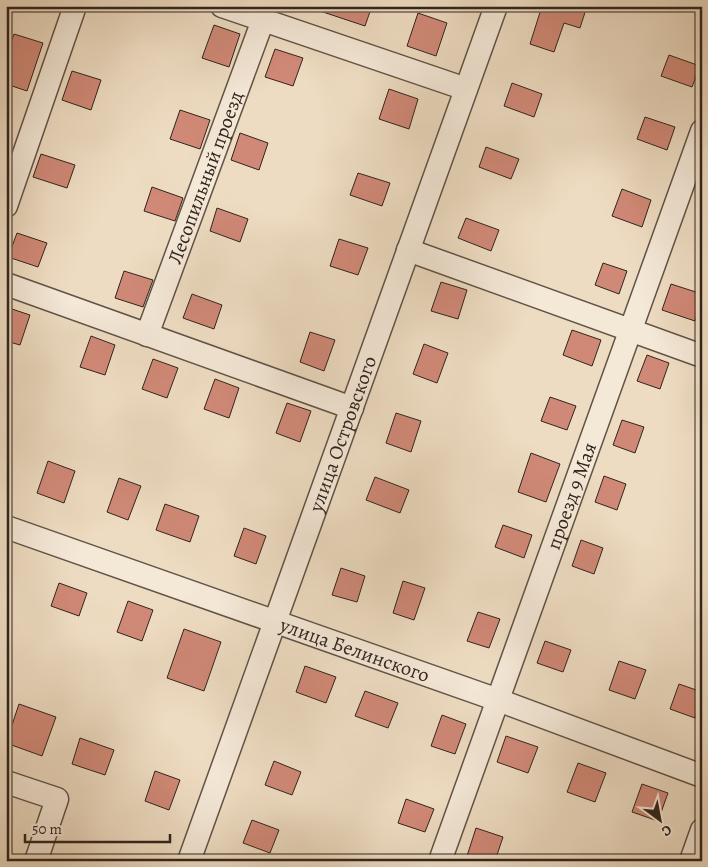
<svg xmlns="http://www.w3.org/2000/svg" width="708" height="867" viewBox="0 0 708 867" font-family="Alegreya,serif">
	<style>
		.building { fill: #d08977; stroke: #30251e }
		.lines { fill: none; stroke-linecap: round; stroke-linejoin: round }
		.minor-casing { stroke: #605347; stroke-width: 25 }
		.minor { stroke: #f4e8d7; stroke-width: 22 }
		.labels { text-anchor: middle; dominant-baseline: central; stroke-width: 4; stroke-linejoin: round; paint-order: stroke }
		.street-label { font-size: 20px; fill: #30251e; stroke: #f4e8d7 }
	</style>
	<rect width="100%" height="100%" fill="#eedcc2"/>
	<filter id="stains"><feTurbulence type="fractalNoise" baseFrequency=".004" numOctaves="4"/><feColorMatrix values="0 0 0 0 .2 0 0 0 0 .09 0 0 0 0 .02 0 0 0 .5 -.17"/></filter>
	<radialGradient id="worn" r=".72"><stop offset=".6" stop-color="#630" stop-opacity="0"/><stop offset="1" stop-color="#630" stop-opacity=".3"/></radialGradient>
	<path class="building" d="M314,6H372L365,26L314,9Z
		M542,6H587L580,28L564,23L554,52L530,44Z
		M418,13L447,23L436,56L407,46Z
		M214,25L240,34L229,67L202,58Z
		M14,34L43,43L27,91L6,84V56Z
		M275,49L303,58L293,86L265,77Z
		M669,55L700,66L692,87L661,76Z
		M72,71L101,80L91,110L62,100Z
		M512,83L542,94L534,117L504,106Z
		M389,89L418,99L409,129L379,119Z
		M180,110L210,120L200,149L170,139Z
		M645,117L675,127L667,150L637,139Z
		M240,133L268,143L259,170L231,160Z
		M486,147L519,159L511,179L479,167Z
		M41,154L75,165L67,188L33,177Z
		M358,173L390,183L382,206L350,195Z
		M152,187L183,198L175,221L144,211Z
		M622,189L651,200L642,227L612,216Z
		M217,208L248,219L240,242L210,231Z
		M466,218L499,230L491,251L458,238Z
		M17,233L47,243L38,267L8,257Z
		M339,239L368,248L358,275L330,266Z
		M603,263L627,271L619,294L595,285Z
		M124,271L153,280L143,307L115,298Z
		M441,282L467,290L458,319L431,311Z
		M671,284L702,294V301L695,321L662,310Z
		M192,294L222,305L214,329L183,318Z
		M6,307L30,315L20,345L6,341Z
		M572,330L601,340L592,366L563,355Z
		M310,332L335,340L324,371L300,362Z
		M91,336L115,345L105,375L80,367Z
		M424,344L448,353L437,383L413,374Z
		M647,355L669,363L660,389L637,381Z
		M153,359L178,368L167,398L142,389Z
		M215,379L239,388L229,418L204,409Z
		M550,397L576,406L567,430L541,421Z
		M287,403L311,411L300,442L276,433Z
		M396,413L421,421L411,452L386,443Z
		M622,420L644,427L635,453L613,445Z
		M531,453L560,464L546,502L518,492Z
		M48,461L75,471L64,503L37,493Z
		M604,476L626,484L617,510L595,502Z
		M375,477L409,490L400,513L366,500Z
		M119,478L141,486L128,520L107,512Z
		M165,504L199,516L190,542L156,530Z
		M503,525L532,535L524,558L495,547Z
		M244,528L266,536L256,564L234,556Z
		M581,540L603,548L594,574L572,566Z
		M341,568L365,576L357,602L332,595Z
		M403,581L425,588L414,620L393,613Z
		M59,583L87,593L79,616L51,606Z
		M128,601L153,610L142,641L117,632Z
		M478,612L500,619L489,648L467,641Z
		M184,629L221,642L204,691L167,678Z
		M545,641L571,650L563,672L537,663Z
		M619,661L646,670L635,699L609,690Z
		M305,666L336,677L326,703L296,692Z
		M679,684L702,692V700L695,718L670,709Z
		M365,691L398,703L388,728L355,716Z
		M19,704L56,717L42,756L6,743Z
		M442,715L466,724L455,754L431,746Z
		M506,736L538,747L528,773L497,762Z
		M80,738L114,750L105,775L72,764Z
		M274,761L301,772L292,795L265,785Z
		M578,763L606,773L595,802L567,792Z
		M155,771L180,780L169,810L145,801Z
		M642,784L668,793L658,821L632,812Z
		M406,799L434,809L425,832L398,823Z
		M252,820L279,830L270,853L243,843Z
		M476,828L503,837L495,861H481L467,856Z"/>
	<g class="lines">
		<defs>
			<g id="minor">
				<path d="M222,6L466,89"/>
				<path d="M6,206L75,6"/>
				<path d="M408,250L702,356"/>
				<path d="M6,284L352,408"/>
				<path id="s1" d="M147,335L263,20"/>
				<path id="s2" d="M6,527L498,700L702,776"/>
				<path d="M6,782L57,799L36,861"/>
				<path id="s3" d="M189,861L496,6"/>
				<path id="s4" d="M440,861L702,131"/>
				<path d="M691,861L702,830"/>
			</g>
		</defs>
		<use href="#minor" class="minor-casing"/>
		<use href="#minor" class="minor"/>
	</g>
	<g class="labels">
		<g class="street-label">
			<text stroke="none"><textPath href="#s1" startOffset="168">Лесопильный проезд</textPath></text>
			<text stroke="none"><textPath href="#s3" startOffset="454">улица Островского</textPath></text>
			<text stroke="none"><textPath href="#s4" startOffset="388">проезд 9 Мая</textPath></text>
			<text stroke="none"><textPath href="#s2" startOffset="370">улица Белинского</textPath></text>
		</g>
	</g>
	<rect width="708" height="867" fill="none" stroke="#eedcc2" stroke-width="25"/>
	<rect x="8" y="8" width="693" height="852" fill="none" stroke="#30251e" stroke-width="2.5"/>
	<rect x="12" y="12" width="683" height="842" fill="none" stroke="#30251e"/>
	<g transform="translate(660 820) rotate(148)" stroke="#f4e8d7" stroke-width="4" paint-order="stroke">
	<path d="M0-4L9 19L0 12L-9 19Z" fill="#30251e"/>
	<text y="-8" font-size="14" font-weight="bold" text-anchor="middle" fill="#30251e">С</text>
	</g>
	<path d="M25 834v8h145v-8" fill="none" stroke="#30251e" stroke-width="2.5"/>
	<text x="32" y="834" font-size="15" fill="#30251e" stroke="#f4e8d7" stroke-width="4" paint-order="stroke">50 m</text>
	<rect width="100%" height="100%" filter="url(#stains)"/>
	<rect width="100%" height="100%" fill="url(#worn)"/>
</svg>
